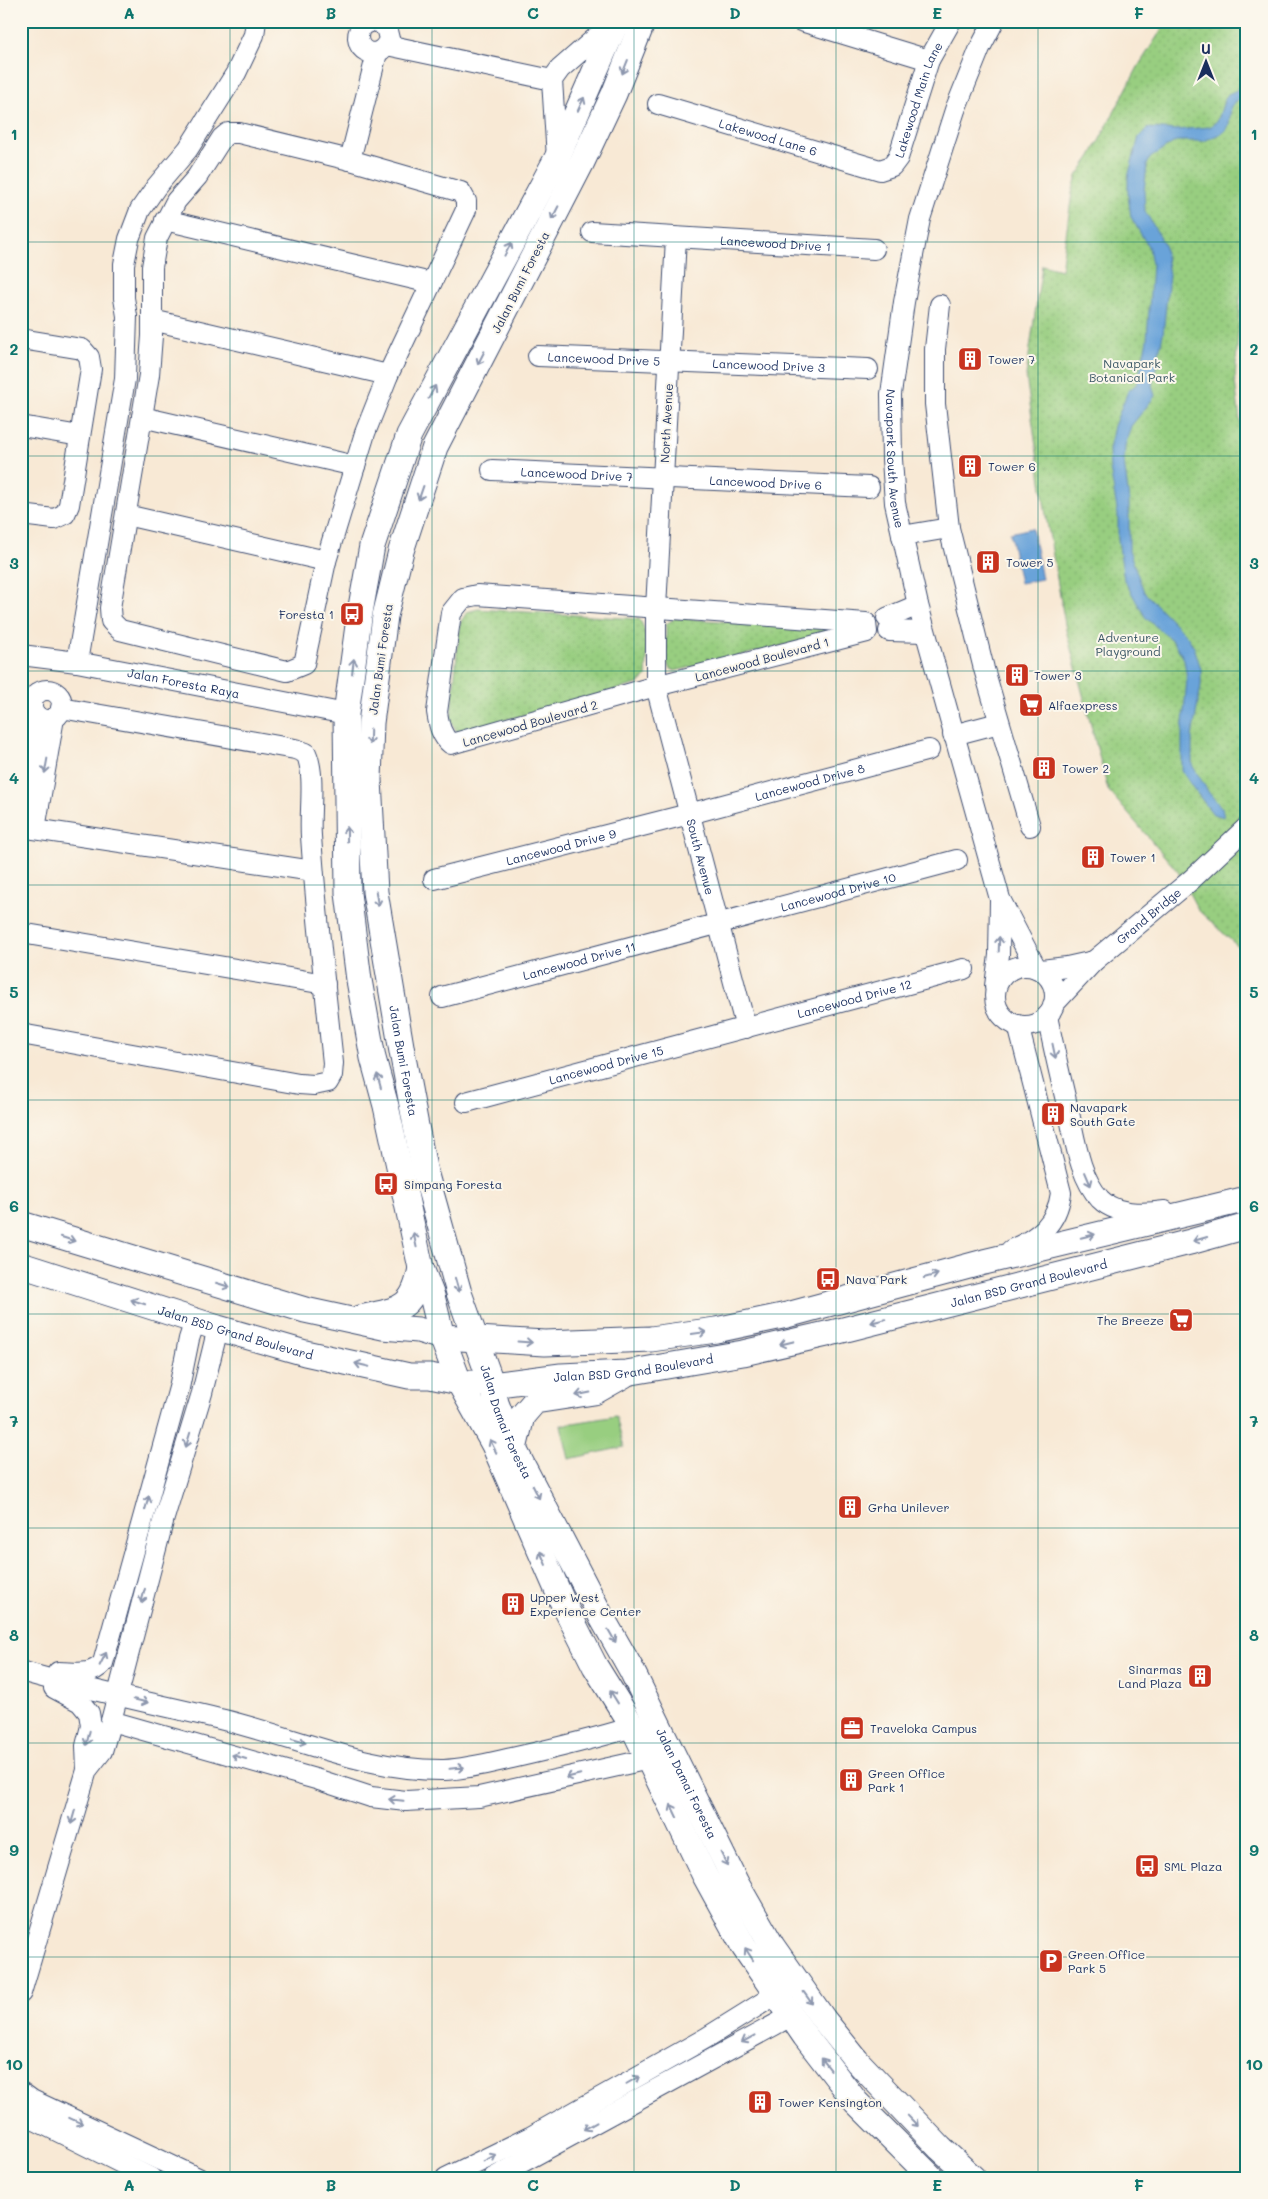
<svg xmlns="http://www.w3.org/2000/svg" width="1268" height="2199" viewBox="0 0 1268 2199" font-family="Mali,sans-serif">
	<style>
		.park { fill: url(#park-dots); stroke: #5a7e6f }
		.pitch { fill: #98ce80; stroke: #5a7e6f }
		.water { fill: #69a3d9; stroke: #42699c }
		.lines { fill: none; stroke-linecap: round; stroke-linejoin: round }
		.minor-casing { stroke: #3c4b70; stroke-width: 22 }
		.major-casing { stroke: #3c4b70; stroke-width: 27 }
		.minor { stroke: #fff; stroke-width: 20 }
		.major { stroke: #fff; stroke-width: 25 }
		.oneway { stroke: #8d97ae }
		.grid { fill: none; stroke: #0f766e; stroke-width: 1; stroke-opacity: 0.55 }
		.labels { text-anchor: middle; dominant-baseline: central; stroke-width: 4; stroke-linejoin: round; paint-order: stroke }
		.street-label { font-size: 12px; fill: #1b2f5e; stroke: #fbf7ec }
		.poi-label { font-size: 12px; fill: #1b2f5e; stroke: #fbf7ec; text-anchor: start }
		.park-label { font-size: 12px; fill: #3a5766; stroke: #fbf7ec }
		.neatline { fill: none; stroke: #0f766e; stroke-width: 2 }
		.grid-label { font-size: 16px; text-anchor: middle; font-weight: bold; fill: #0f766e }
	</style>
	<defs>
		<pattern id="park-dots" width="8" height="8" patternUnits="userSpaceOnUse" patternTransform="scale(1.25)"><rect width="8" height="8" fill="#98ce80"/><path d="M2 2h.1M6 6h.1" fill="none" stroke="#82b171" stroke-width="1.8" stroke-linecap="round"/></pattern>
	</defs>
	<rect width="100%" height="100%" fill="#fbf7ec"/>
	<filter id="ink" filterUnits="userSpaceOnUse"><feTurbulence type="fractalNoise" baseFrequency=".02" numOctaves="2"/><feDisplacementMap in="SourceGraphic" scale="10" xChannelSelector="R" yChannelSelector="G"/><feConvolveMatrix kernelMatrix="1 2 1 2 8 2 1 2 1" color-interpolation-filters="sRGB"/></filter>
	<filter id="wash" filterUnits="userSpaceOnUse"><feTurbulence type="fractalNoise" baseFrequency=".0096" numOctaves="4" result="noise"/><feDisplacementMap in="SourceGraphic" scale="20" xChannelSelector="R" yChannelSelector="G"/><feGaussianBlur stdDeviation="1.12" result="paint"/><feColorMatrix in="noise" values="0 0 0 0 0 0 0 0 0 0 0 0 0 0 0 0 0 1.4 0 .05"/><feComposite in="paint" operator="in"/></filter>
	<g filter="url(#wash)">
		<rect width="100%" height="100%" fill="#f8e9d5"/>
		<path class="park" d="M1167,21H1247V257L1240,300L1235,381L1247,475V955L1198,910L1178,872L1108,790L1066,630L1046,516L1026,376L1042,265L1061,270L1072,193L1077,176L1091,156L1139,65Z
			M478,609L639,619C650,634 647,658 646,677L638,684L458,733L451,722V714L460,623L467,612Z
			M675,618L835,629L832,634L675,671L669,668L666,656V624Z"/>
		<path class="pitch" d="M616,1416L624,1447L569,1459L561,1425Z"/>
		<path class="water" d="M1247,21V92L1231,106L1229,124L1224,132L1204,141H1176L1150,158L1147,165L1144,191L1145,211L1164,244L1169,275L1163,334L1152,385L1155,396L1131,426L1125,446L1124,462L1129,500V551L1144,592L1187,636L1194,647L1201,669V685L1192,737V765L1209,793L1222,808L1224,817L1213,814L1193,788L1182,771V734L1187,679L1184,659L1174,642L1146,618L1124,580L1118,539V515L1110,468L1109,450L1114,426L1128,391L1137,384L1147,340L1152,264L1149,248L1131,217L1128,195V177L1134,155L1139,137L1148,128L1177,130L1210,127L1218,120L1224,101L1228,94L1237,90L1246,66L1241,22Z
			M1032,528L1042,579L1020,583L1010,533Z"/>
	</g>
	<g filter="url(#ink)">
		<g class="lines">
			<defs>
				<g id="minor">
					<path d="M372,21L362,25C347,49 379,66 389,39L386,27L376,21"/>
					<path d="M801,21L929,60"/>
					<path id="s1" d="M994,21L980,48L955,110L920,219L904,302L891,394L892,459L895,503L918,605L1000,899L1036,968"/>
					<path d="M387,45L552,80"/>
					<path id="s2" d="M658,104L880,170L892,166L898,158L929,60L951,21"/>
					<path d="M228,133H239L350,160L461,192L466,201V210L388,375L365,433L326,561L304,664L287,671L120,630L111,621L110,608L149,375L152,336V267L157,238L176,201L197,177L222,138Z"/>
					<path d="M557,158L552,80L560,69L615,21"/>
					<path d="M350,160L377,53"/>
					<path d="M165,220L431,283"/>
					<path id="s3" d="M592,232L874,249"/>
					<path id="s4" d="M676,238L656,608V686L746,1028"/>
					<path d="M940,305L935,349V404L949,528L984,669L1030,826"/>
					<path d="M152,320L388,375"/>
					<path d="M21,339L82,349L89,357L91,369L69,505L65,514L54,519L21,515"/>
					<path id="s5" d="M538,356L868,369"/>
					<path d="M142,417L355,466"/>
					<path d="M21,426L80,436"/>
					<path id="s6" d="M492,470L869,487"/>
					<path d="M126,515L326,561"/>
					<path d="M902,536L949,528"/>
					<path d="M477,595L866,623L867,632L656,686L451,744C441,736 439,725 437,712L451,613L463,598Z"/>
					<path d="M887,618L918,605"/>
					<path d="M889,631L925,632"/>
					<path id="s7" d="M21,655L77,662L346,714"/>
					<path d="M77,662L125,379L127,316L124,298V264L129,239L140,210L156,187L188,149L236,73L254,35L256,21"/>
					<circle cx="47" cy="705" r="15"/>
					<path d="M953,735L999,723"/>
					<path d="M21,808L36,715"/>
					<path d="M21,827L313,871"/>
					<path d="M35,829L54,718"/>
					<path id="s8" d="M434,879L689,814L929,750"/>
					<path d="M21,933L325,984"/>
					<circle cx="1025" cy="996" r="30"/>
					<path d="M1041,970L1067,967L1094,961"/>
					<path d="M995,986L999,955L1000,901"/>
					<path id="s9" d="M442,997L957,860"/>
					<path id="s10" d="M1053,1005L1094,961L1191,880L1247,827"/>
					<path d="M1047,1016C1054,1049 1061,1081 1069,1113C1075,1140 1080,1178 1100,1199C1116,1215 1144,1214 1165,1211"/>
					<path d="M21,1034L299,1084L314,1085L328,1082L332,1075L333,1063C325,987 316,912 311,836C309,811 316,775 306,753L295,749L61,708"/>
					<path id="s11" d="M466,1102L964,969"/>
					<path d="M1011,1250C1038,1238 1057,1224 1061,1193L1018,1025"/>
					<path d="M21,1671C88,1691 156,1703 224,1720C297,1738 368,1771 444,1770C467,1769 490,1763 512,1758C552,1749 593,1739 633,1727"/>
					<path d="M58,1672C76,1672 90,1677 103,1663L179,1388L189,1339L195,1321"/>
					<path d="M111,1721L319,1780L371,1797L406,1801L479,1797L649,1759"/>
					<path d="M87,1770L102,1751L111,1721L164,1518L202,1393L218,1328"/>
					<path d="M21,1993L87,1770L86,1746L91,1726L89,1713L80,1702L54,1688"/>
					<path d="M21,2092L32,2100L198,2178"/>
					<path d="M21,2113L151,2178"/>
					<path d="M446,2178L530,2137L706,2038L775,1995"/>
					<path d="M493,2178L791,2016"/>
				</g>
				<g id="major">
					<path d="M617,21L557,158L409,435L372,546L359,618L346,714L348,893L359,980L373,1058L386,1106L421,1268L432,1296L442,1337L459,1382L494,1445L563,1603L595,1666L633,1727L704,1874L744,1947L805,2036L856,2102L932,2178"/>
					<path id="s12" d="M643,21L614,94L582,162L435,447L401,551L385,616L371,723L369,780L375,892L402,1052L424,1168L459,1293L492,1385L496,1403L514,1449L601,1616L631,1669L736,1883L772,1946L824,2020L857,2061L940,2148L973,2178"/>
					<path d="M21,1224L305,1310L383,1327L418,1330L442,1337L545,1343L651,1339L716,1330L787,1315L984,1262L1247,1199"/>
					<path id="s13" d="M21,1265L218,1328L305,1353L409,1376H430L459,1382L492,1385L561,1376L626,1373L743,1353L831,1333L1190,1242L1247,1226"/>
					<path d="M360,1318C399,1309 413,1311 421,1268"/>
					<path d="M514,1449L522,1416L535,1401L594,1392L624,1375"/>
				</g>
			</defs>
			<use href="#minor" class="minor-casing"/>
			<use href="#major" class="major-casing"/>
			<use href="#minor" class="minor"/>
			<use href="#major" class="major"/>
		</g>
		<defs><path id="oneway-shaft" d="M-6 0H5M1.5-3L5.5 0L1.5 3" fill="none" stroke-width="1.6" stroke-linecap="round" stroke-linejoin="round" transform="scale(1.25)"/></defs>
		<g class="oneway">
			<use href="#oneway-shaft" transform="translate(625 67) rotate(112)"/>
			<use href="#oneway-shaft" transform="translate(581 104) rotate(-65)"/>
			<use href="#oneway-shaft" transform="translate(555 213) rotate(117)"/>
			<use href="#oneway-shaft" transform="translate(508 249) rotate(-62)"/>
			<use href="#oneway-shaft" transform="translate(481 358) rotate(117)"/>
			<use href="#oneway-shaft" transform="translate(432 392) rotate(-62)"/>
			<use href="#oneway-shaft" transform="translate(421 493) rotate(109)"/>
			<use href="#oneway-shaft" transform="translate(353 666) rotate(-83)"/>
			<use href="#oneway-shaft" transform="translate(370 737) rotate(92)"/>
			<use href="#oneway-shaft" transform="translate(46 766) rotate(100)"/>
			<use href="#oneway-shaft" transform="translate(347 834) rotate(-91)"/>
			<use href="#oneway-shaft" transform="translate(377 899) rotate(81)"/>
			<use href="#oneway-shaft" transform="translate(999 944) rotate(-88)"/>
			<use href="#oneway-shaft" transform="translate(1054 1051) rotate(78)"/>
			<use href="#oneway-shaft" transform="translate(379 1081) rotate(-105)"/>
			<use href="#oneway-shaft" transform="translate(1088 1179) rotate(67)"/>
			<use href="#oneway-shaft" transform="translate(1088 1236) rotate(-14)"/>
			<use href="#oneway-shaft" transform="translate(68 1239) rotate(18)"/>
			<use href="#oneway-shaft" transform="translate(1200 1239) rotate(164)"/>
			<use href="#oneway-shaft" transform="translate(415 1240) rotate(-102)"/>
			<use href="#oneway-shaft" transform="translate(931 1276) rotate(-15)"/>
			<use href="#oneway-shaft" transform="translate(223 1285) rotate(17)"/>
			<use href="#oneway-shaft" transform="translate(457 1285) rotate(74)"/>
			<use href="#oneway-shaft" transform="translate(138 1302) rotate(-162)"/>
			<use href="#oneway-shaft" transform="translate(878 1321) rotate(166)"/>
			<use href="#oneway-shaft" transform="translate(699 1333) rotate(-8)"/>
			<use href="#oneway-shaft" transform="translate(525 1342) rotate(4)"/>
			<use href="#oneway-shaft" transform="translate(787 1343) rotate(167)"/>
			<use href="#oneway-shaft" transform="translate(362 1365) rotate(-167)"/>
			<use href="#oneway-shaft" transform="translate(583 1394) rotate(169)"/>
			<use href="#oneway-shaft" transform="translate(188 1440) rotate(107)"/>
			<use href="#oneway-shaft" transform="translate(493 1446) rotate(-116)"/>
			<use href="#oneway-shaft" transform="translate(536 1492) rotate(63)"/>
			<use href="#oneway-shaft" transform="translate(147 1503) rotate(-74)"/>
			<use href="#oneway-shaft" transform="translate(543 1558) rotate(-113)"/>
			<use href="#oneway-shaft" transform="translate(143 1596) rotate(105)"/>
			<use href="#oneway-shaft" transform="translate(612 1636) rotate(60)"/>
			<use href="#oneway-shaft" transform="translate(103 1659) rotate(-63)"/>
			<use href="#oneway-shaft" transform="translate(614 1697) rotate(-122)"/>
			<use href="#oneway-shaft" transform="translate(141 1701) rotate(13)"/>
			<use href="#oneway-shaft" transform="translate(88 1738) rotate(103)"/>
			<use href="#oneway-shaft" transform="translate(299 1741) rotate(16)"/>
			<use href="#oneway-shaft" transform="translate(239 1757) rotate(-164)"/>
			<use href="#oneway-shaft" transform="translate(457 1768) rotate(-6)"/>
			<use href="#oneway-shaft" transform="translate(573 1776) rotate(167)"/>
			<use href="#oneway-shaft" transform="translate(396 1800) rotate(-174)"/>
			<use href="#oneway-shaft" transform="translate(674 1811) rotate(-115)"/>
			<use href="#oneway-shaft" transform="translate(73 1817) rotate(106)"/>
			<use href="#oneway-shaft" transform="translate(724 1859) rotate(63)"/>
			<use href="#oneway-shaft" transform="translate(749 1954) rotate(-123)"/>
			<use href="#oneway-shaft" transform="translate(808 1998) rotate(54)"/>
			<use href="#oneway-shaft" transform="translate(748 2039) rotate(151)"/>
			<use href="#oneway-shaft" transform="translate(826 2064) rotate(-128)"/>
			<use href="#oneway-shaft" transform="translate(633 2080) rotate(-30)"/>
			<use href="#oneway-shaft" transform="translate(76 2121) rotate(25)"/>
			<use href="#oneway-shaft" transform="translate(913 2121) rotate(46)"/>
			<use href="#oneway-shaft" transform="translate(590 2126) rotate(151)"/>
			<use href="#oneway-shaft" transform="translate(490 2158) rotate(-27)"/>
		</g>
	</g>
	<path class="grid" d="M230,21V2178M432,21V2178M634,21V2178M836,21V2178M1038,21V2178M21,242H1247M21,456H1247M21,671H1247M21,885H1247M21,1100H1247M21,1314H1247M21,1528H1247M21,1743H1247M21,1957H1247"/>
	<defs>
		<symbol id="building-square" viewBox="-11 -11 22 22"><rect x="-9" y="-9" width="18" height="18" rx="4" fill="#c8321e" stroke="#fbf7ec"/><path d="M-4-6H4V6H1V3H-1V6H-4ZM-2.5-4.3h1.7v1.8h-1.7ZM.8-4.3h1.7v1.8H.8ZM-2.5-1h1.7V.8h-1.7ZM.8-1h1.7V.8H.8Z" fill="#fff"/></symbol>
		<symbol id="bus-square" viewBox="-11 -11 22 22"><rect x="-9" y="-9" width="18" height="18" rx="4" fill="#c8321e" stroke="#fbf7ec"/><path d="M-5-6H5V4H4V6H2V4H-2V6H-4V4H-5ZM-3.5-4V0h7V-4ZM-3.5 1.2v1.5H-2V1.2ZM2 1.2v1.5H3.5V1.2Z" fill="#fff"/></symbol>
		<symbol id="supermarket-square" viewBox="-11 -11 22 22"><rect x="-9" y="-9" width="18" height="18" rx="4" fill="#c8321e" stroke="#fbf7ec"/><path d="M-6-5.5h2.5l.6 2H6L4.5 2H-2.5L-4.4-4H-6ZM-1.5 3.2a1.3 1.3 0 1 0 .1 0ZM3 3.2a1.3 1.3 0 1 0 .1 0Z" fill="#fff"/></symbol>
		<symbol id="office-square" viewBox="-11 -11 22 22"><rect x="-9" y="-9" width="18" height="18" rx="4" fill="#c8321e" stroke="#fbf7ec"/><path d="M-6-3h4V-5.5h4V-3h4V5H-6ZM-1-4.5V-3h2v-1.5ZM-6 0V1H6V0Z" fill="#fff"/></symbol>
		<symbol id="parking-square" viewBox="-11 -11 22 22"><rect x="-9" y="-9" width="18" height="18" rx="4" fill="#c8321e" stroke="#fbf7ec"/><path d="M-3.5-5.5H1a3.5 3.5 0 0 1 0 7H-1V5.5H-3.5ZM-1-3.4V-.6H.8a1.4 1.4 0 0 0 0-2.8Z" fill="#fff"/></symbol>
	</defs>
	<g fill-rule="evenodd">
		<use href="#building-square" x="956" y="345" width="28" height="28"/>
		<use href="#building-square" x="956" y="452" width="28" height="28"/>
		<use href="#building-square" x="974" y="548" width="28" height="28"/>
		<use href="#bus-square" x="338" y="600" width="28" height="28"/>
		<use href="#building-square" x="1003" y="661" width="28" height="28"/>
		<use href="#supermarket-square" x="1017" y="691" width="28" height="28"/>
		<use href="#building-square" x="1030" y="754" width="28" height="28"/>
		<use href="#building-square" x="1079" y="843" width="28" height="28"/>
		<use href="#building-square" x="1039" y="1100" width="28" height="28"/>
		<use href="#bus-square" x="372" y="1170" width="28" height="28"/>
		<use href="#bus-square" x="814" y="1265" width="28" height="28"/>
		<use href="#supermarket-square" x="1167" y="1306" width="28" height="28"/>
		<use href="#building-square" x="836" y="1493" width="28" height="28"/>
		<use href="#building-square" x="499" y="1590" width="28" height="28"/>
		<use href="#building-square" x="1186" y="1662" width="28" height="28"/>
		<use href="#office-square" x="838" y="1714" width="28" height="28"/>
		<use href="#building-square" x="837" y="1766" width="28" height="28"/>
		<use href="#bus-square" x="1133" y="1852" width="28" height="28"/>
		<use href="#parking-square" x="1037" y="1947" width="28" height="28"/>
		<use href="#building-square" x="746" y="2088" width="28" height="28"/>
	</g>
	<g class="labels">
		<g class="street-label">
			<text stroke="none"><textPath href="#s2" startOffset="316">Lakewood Main Lane</textPath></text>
			<text stroke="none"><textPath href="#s2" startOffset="115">Lakewood Lane 6</textPath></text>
			<text stroke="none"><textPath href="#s3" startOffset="184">Lancewood Drive 1</textPath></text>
			<text transform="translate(520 282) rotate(-63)">Jalan Bumi Foresta</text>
			<text stroke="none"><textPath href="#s5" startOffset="66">Lancewood Drive 5</textPath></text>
			<text stroke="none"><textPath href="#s5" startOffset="231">Lancewood Drive 3</textPath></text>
			<text transform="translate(666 423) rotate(-87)">North Avenue</text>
			<text stroke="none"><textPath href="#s1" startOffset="454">Navapark South Avenue</textPath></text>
			<text stroke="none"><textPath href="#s6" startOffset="85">Lancewood Drive 7</textPath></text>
			<text stroke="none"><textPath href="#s6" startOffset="274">Lancewood Drive 6</textPath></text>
			<text transform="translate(380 659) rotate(-82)">Jalan Bumi Foresta</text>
			<text transform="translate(762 659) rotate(-15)">Lancewood Boulevard 1</text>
			<text stroke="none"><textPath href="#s7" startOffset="165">Jalan Foresta Raya</textPath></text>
			<text transform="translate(530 723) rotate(-16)">Lancewood Boulevard 2</text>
			<text stroke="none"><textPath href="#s8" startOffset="388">Lancewood Drive 8</textPath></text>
			<text stroke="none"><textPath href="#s8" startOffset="131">Lancewood Drive 9</textPath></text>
			<text stroke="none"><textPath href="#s4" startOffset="625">South Avenue</textPath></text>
			<text stroke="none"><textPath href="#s9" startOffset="410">Lancewood Drive 10</textPath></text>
			<text stroke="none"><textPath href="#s10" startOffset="131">Grand Bridge</textPath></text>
			<text stroke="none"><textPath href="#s9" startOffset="142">Lancewood Drive 11</textPath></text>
			<text stroke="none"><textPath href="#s11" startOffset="402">Lancewood Drive 12</textPath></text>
			<text stroke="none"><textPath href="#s12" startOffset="1099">Jalan Bumi Foresta</textPath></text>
			<text stroke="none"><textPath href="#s11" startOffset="145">Lancewood Drive 15</textPath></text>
			<text stroke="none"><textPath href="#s13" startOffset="1035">Jalan BSD Grand Boulevard</textPath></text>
			<text stroke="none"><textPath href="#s13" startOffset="225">Jalan BSD Grand Boulevard</textPath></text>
			<text stroke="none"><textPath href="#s13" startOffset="630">Jalan BSD Grand Boulevard</textPath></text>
			<text stroke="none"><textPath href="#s12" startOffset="1475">Jalan Damai Foresta</textPath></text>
			<text stroke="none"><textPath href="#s12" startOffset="1880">Jalan Damai Foresta</textPath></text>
		</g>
		<g class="poi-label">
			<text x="988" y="359">Tower 7</text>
			<text x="988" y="466">Tower 6</text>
			<text x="1006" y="562">Tower 5</text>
			<text x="334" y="614" text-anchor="end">Foresta 1</text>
			<text x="1034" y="675">Tower 3</text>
			<text x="1048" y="705">Alfaexpress</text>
			<text x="1062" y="768">Tower 2</text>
			<text x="1110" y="857">Tower 1</text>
			<text x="1070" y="1107">Navapark<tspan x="1070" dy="14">South Gate</tspan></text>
			<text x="404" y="1184">Simpang Foresta</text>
			<text x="846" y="1279">Nava Park</text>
			<text x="1164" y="1320" text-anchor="end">The Breeze</text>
			<text x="868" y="1507">Grha Unilever</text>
			<text x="530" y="1597">Upper West<tspan x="530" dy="14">Experience Center</tspan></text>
			<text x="1182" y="1669" text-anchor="end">Sinarmas<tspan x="1182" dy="14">Land Plaza</tspan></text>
			<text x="870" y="1728">Traveloka Campus</text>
			<text x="868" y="1773">Green Office<tspan x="868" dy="14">Park 1</tspan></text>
			<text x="1164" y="1866">SML Plaza</text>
			<text x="1068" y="1954">Green Office<tspan x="1068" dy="14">Park 5</tspan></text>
			<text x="778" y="2102">Tower Kensington</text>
		</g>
		<g class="park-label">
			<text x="1132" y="363">Navapark<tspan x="1132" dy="14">Botanical Park</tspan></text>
			<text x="1128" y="637">Adventure<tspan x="1128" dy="14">Playground</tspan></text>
		</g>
	</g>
	<rect width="1268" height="2199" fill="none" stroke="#fbf7ec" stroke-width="55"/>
	<g transform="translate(1206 62)" stroke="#fbf7ec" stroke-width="4" paint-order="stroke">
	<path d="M0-4L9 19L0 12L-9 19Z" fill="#1b2f5e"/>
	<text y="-8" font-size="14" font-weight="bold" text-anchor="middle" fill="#1b2f5e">U</text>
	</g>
	<rect x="28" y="28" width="1212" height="2144" class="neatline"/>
	<g class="grid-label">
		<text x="129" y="19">A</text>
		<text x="331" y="19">B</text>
		<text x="533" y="19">C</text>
		<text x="735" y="19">D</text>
		<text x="937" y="19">E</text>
		<text x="1139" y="19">F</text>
		<text x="14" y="140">1</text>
		<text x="1254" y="140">1</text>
		<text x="14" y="355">2</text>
		<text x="1254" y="355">2</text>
		<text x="14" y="569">3</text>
		<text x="1254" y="569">3</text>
		<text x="14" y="784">4</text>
		<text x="1254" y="784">4</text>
		<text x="14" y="998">5</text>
		<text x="1254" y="998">5</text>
		<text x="14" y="1212">6</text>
		<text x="1254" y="1212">6</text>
		<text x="14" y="1427">7</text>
		<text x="1254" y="1427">7</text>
		<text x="14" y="1641">8</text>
		<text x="1254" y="1641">8</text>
		<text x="14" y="1856">9</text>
		<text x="1254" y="1856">9</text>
		<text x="14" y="2070">10</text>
		<text x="1254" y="2070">10</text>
		<text x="129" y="2191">A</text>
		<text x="331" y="2191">B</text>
		<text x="533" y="2191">C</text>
		<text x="735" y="2191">D</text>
		<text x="937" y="2191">E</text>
		<text x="1139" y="2191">F</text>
	</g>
</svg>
